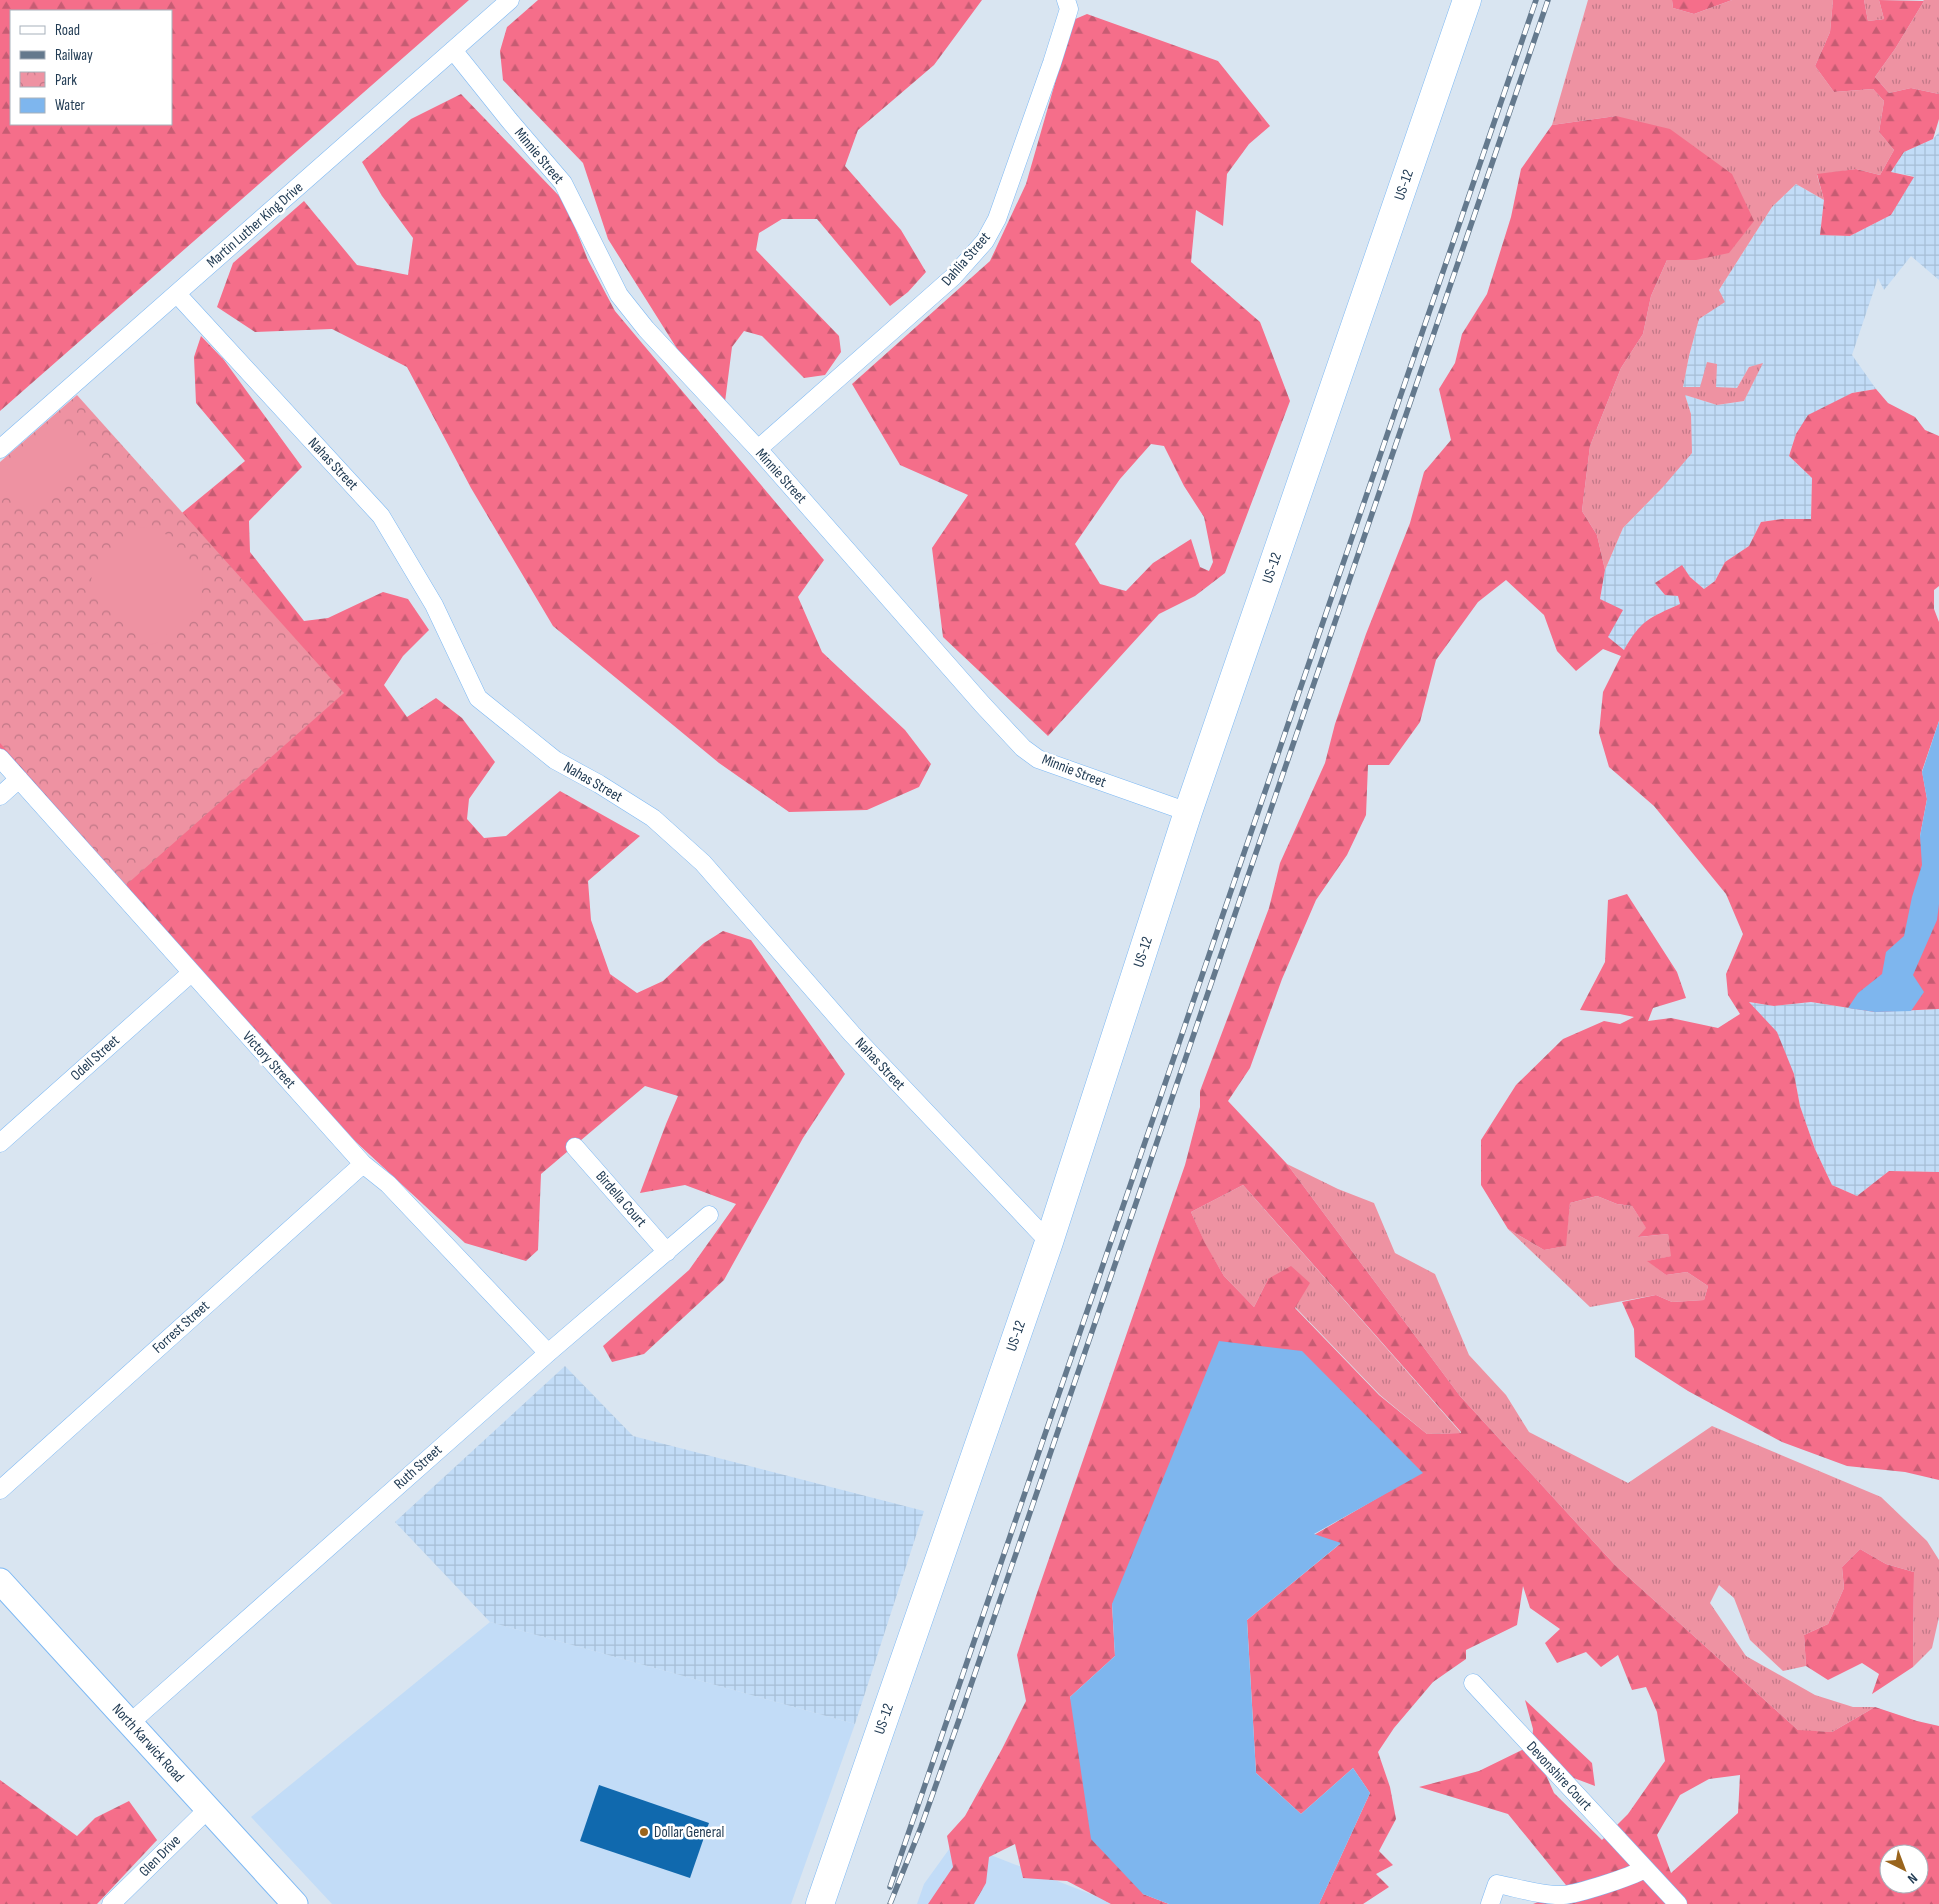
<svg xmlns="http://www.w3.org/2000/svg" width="1939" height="1904" viewBox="0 0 1939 1904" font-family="'Sofia Sans Condensed',sans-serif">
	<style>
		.built { fill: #c2dcf7 }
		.industrial { fill: url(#industrial-grid) }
		.grass { fill: url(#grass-tufts) }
		.forest { fill: url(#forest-firs); fill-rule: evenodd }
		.park { fill: url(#park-crowns) }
		.garden { fill: #ee92a2 }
		.water { fill: #7eb6ee }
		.building { fill: #1069ae }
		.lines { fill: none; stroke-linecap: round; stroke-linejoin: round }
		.street-casing { stroke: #7cb8f4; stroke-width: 19 }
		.secondary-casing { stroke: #7cb8f4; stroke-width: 27 }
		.primary-casing { stroke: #7cb8f4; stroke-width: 29 }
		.street { stroke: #fff; stroke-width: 18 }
		.secondary { stroke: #fff; stroke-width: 25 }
		.primary { stroke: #fff; stroke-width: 28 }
		.rail-casing { stroke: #64798d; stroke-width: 5.5 }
		.rail { stroke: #fff; stroke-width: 4; stroke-dasharray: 11; stroke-linecap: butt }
		.poi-dot { fill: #9a651d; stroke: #fff; stroke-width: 2 }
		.labels { text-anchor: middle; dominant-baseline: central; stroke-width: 5; stroke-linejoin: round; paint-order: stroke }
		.street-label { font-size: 15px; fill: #223c54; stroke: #fff }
		.poi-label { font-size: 15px; fill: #223c54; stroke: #fff; text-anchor: start }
	</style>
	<defs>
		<pattern id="industrial-grid" width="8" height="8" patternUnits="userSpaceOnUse" patternTransform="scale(1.25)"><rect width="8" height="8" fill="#c2dcf7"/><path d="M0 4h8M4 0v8" fill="none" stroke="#a6bed6"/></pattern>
		<pattern id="grass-tufts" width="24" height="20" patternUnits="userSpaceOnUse" patternTransform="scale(1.25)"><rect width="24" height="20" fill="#ee92a2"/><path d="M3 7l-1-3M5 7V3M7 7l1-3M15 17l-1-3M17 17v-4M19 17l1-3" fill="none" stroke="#c07887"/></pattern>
		<pattern id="forest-firs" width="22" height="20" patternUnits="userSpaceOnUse" patternTransform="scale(1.25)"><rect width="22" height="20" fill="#f56e8a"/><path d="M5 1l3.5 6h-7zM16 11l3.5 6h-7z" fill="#c65c73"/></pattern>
		<pattern id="park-crowns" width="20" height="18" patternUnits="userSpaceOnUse" patternTransform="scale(1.25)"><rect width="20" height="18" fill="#ee92a2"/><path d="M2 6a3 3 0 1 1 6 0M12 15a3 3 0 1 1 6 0" fill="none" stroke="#c07887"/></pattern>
	</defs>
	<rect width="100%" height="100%" fill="#d9e5f1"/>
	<path class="built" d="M490,1622L855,1724L791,1904H332L251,1817Z
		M955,1841L1116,1904H917L924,1884Z"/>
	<path class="industrial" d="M1939,132V280L1911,256L1884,290L1878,278L1852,355L1876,389L1852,393L1796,434L1789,456L1812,478L1811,520L1782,519L1761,522L1749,546L1725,562L1715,581L1704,589L1690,577L1682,566L1656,582L1665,595L1678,596L1680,604L1650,618L1624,650L1608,637L1600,599L1605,570L1623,528L1663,487L1691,414L1685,395L1717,405L1744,401L1762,364L1749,367L1737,388L1683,387L1689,356L1699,319L1711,311L1719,290L1772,207L1796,184L1824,200L1820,235L1850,236L1891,215L1913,176L1891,172L1904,152L1933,139Z
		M1748,1002L1774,1006L1811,1002L1875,1012L1939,1009V1172L1889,1171L1857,1196L1832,1185L1815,1149L1800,1106L1794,1074L1761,1017Z
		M565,1366L633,1436L924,1511L855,1724L490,1622L395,1522Z"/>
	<path class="grass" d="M1588,0H1672L1673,8L1694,14L1732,0H1833L1830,32L1815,66L1834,92L1873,89L1884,101L1879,132L1894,150L1880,175L1856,169L1817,175L1824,200L1796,184L1772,207L1719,290L1725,302L1699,319L1689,356L1683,387H1700L1707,362L1717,364L1716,387L1737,388L1749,367L1763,363L1744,401L1717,405L1685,395L1691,414L1692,453L1663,487L1623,528L1605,570L1597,535L1582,511L1590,446L1621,368L1643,334L1651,296L1667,260H1696L1616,116L1552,125Z
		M1864,0H1879L1884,19L1868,21Z
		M1923,0H1939V94L1911,88L1889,93L1875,77L1895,49L1924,1Z
		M1287,1164L1338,1189L1374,1203L1395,1253L1435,1274L1469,1355L1506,1395L1529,1432L1628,1483L1712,1426L1881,1497L1927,1541L1939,1560V1617L1932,1648L1913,1667L1914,1572L1886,1564L1860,1549L1842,1567L1844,1588L1828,1624L1804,1635L1806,1666L1783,1671L1750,1640L1734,1598L1719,1585L1710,1603L1746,1656L1815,1695L1853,1707H1875L1832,1732L1799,1731L1615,1565L1460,1396Z
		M1243,1185L1461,1433L1427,1434L1380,1395L1268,1279L1254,1307L1224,1276L1205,1244L1191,1212Z
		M1597,1196L1617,1204L1632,1206L1647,1229L1639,1237L1668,1234L1672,1256L1648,1261L1666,1275L1687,1272L1708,1286L1704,1300L1672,1302L1656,1295L1590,1307L1508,1229L1544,1250L1565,1246L1570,1203Z"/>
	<path class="forest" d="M0,0H469L0,411ZM11,11H171V124H11Z
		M538,0H982L934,65L858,130L845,166L901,230L926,272L908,292L890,306L817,219H782L759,233L756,250L839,336L841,352L825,375L804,378L762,336L744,331L732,347L725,402L681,355L608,239L583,163L503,80L500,51L507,27Z
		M1672,0H1732L1694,14L1673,8Z
		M1833,0H1864L1868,21L1884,19L1879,0L1924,1L1895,49L1875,77L1889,93L1911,88L1939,94V119L1933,139L1904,152L1891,172L1914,177L1891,215L1850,236L1820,235L1824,200L1817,174L1856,169L1880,175L1894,150L1879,132L1884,101L1873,89L1834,92L1815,66L1830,32Z
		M1087,14L1218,61L1270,126L1249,144L1227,174L1223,226L1196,210L1191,262L1260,322L1290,401L1225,573L1195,596L1159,614L1048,736L943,637L932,548L968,495L900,465L852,384L990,261L1026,184L1073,20ZM1151,444L1164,446L1184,486L1204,517L1213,562L1209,571L1200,567L1191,539L1153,563L1126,591L1100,584L1075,544L1120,479Z
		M461,94L565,202L588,260L615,311L824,560L798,597L822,652L905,730L931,764L919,787L867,810L789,812L719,763L553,626L471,488L407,367L332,329L255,332L217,307L233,263L304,201L357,265L408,275L413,238L382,196L362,162L411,119Z
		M1616,116L1670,129L1732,174L1754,221L1729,253L1696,260H1667L1651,296L1643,334L1621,368L1590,446L1582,511L1597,535L1605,570L1600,599L1623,610L1608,637L1624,650C1641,620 1649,618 1680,604L1678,596L1665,595L1655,583L1682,565L1690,577L1704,589L1715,581L1725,562L1749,546L1761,522L1782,519H1811L1812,478L1789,456L1796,434L1808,415L1852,393L1876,389L1888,403L1915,417L1925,430L1939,436V586L1934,590V609L1939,622V721L1922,771L1927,799L1920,836L1939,857V1009L1875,1012L1811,1002L1774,1006L1749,1002L1777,1032L1794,1074L1800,1106L1815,1149L1832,1185L1857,1196L1889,1171L1939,1172V1480L1905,1472L1847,1466L1782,1442L1688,1391L1635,1357L1634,1329L1622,1302L1656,1295L1672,1302L1704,1300L1708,1286L1687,1272L1666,1275L1647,1261L1671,1256L1668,1234L1638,1237L1646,1228L1632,1206L1617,1204L1597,1196L1570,1203L1566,1246L1544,1250L1508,1229L1481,1185V1140L1516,1085L1563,1039L1604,1021L1620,1024L1634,1017L1620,1014L1580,1010L1605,962L1608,900L1627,894L1677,972L1686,998L1653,1008L1648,1021L1671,1018L1718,1028L1740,1014L1728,995L1726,974L1743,934L1726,894L1654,806L1609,767L1599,733L1603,692L1621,656L1603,649L1576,671L1557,651L1544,615L1506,580L1478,602L1436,660L1420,722L1389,765H1368L1366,815L1347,855L1316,900L1282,979L1250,1068L1228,1101L1287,1164L1460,1396L1615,1565L1798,1730L1832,1732L1875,1707L1917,1721L1939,1726V1904H1533L1570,1890L1508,1814L1419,1787L1479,1771L1532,1745L1533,1729L1525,1700L1592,1763L1595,1786L1542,1766L1554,1793L1602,1840L1628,1814L1665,1761L1657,1712L1646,1687L1632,1690L1618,1655L1601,1667L1586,1652L1557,1663L1545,1643L1560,1629L1530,1608L1523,1586L1517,1625L1466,1650V1659L1433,1682L1394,1728L1378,1752L1390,1787L1396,1819L1379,1851L1393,1865L1376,1874L1389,1887L1363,1904H1319L1370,1793L1353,1768L1301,1814L1256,1773L1247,1620L1340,1544L1314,1535L1422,1472L1112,1604L1115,1656L1070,1697L1143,1894L1169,1904H1111L1067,1881L1023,1878L1015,1844L989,1857L986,1883L974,1904H928L953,1867L947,1836L965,1816L1002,1749L1026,1701L1017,1655L1036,1596L1185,1165L1200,1107V1091L1269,908L1280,863L1325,763L1335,724L1366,634L1410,523L1424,472L1451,440L1439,389L1455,363L1462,334L1487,294L1511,217L1521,169L1552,125ZM1243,1185L1461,1432V1433L1427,1434L1379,1395L1295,1308L1310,1283L1291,1266L1268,1279L1254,1307L1224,1276L1205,1243L1191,1212ZM1740,1775L1738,1813L1671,1873L1657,1835L1680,1795L1709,1779ZM1889,1854H1919V1884H1889Z
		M201,336L224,360L302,467L249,521L250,552L304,621L328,618L383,592L408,599L429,630L403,656L384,685L407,717L436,698L462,718L495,762L469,799L467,819L484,838L506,836L560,791L640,836L588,881L591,920L610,974L637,993L663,981L704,943L723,931L751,940L845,1074L803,1138L724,1280L644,1354L612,1362L603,1346L689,1270L736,1204L685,1185L640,1193L666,1124L678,1096L645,1086L541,1174L538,1250L526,1261L465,1243L356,1142L124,888L0,748V708L171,522L245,461L196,403L194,357Z
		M1860,1549L1886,1564L1914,1572L1913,1667L1872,1694L1879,1674L1862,1663L1828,1680L1806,1666L1804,1635L1828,1624L1844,1588L1842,1567Z
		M0,1780L77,1836L95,1818L129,1801L157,1840L97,1904H0Z"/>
	<path class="park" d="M77,395L344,693L126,885L0,743V462Z"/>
	<path class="garden" d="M61,423L90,456L25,513L0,484V476Z
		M159,527L203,575L201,604L158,642L147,646L90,587L93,570L138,528Z"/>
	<path class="water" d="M1939,721V904L1937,920L1913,975L1924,992L1911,1011L1875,1012L1848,1008L1858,993L1882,974L1886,952L1904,936L1912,897L1922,865L1920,836L1927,799L1922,772Z
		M1219,1341L1302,1351L1423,1473L1314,1534L1341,1543L1247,1620L1256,1773L1301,1814L1353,1768L1370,1793L1319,1904H1169L1143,1894L1091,1839L1070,1697L1115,1656L1112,1604Z"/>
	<path class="building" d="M599,1785L709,1823L690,1878L580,1841Z"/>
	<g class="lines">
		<defs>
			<path id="street" d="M453,50L509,120L563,183L619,295L646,329L758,449L982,704L1023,748L1038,759L1188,812
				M177,294L381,516L434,605L478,698L555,760L599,784L653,818L703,863L852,1034L1049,1242
				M0,449L510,0
				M758,449L953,277L985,241L997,219L1052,63L1069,9L1066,0
				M0,758L363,1164L388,1184L548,1353
				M0,796L19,779
				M0,1143L191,973
				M575,1147L667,1252
				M0,1490L363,1164
				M1473,1683L1678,1904
				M130,1723L548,1353L709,1215
				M111,1904L208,1809
				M1490,1904L1497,1884C1518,1888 1541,1896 1563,1895C1578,1894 1631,1877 1644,1869"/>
			<path id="secondary" d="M0,1581L295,1904"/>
			<path id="primary" d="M820,1904L1049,1242L1188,812L1467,0"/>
		</defs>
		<use href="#street" class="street-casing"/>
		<use href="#secondary" class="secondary-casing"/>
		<use href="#primary" class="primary-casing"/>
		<use href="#street" class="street"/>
		<use href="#secondary" class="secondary"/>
		<use href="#primary" class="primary"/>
		<defs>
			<path id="rail" d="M890,1887L1536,0
				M890,1904L921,1827L960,1717L1548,0"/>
		</defs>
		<use href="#rail" class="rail-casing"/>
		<use href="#rail" class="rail"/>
	</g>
	<circle class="poi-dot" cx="644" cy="1832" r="5"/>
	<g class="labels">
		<g class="street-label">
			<text transform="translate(539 156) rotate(50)">Minnie Street</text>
			<text transform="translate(1404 185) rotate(-71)">US-12</text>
			<text transform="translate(255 225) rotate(-41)">Martin Luther King Drive</text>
			<text transform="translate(966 259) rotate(-49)">Dahlia Street</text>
			<text transform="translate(333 464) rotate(47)">Nahas Street</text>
			<text transform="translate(781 476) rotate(48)">Minnie Street</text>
			<text transform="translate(1272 568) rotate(-71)">US-12</text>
			<text transform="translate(1074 771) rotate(21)">Minnie Street</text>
			<text transform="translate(593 782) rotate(30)">Nahas Street</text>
			<text transform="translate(1143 952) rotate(-72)">US-12</text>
			<text transform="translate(95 1058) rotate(-42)">Odell Street</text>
			<text transform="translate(269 1060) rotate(48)">Victory Street</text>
			<text transform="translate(880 1064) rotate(47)">Nahas Street</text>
			<text transform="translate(621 1199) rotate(49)">Birdella Court</text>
			<text transform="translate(181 1327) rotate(-42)">Forrest Street</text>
			<text transform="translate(1016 1336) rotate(-71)">US-12</text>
			<text transform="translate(418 1467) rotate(-42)">Ruth Street</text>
			<text transform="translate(884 1719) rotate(-71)">US-12</text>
			<text transform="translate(148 1743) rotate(48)">North Karwick Road</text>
			<text transform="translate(1559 1776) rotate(47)">Devonshire Court</text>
			<text transform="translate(160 1856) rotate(-45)">Glen Drive</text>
		</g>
		<g class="poi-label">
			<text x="654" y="1832">Dollar General</text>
		</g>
	</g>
	<rect x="10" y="10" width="162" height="115" fill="#ffffff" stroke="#a7b1bb"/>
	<rect x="20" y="26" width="25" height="8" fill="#ffffff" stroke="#a7b1bb"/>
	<text x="55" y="35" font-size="15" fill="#223c54">Road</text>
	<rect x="20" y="51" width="25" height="8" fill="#64798d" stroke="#a7b1bb"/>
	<text x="55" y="60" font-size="15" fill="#223c54">Railway</text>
	<rect x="20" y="72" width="25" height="15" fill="url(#park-crowns)" stroke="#a7b1bb"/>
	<text x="55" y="85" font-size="15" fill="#223c54">Park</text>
	<rect x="20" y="98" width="25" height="15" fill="#7eb6ee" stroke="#a7b1bb"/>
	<text x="55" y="110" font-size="15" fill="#223c54">Water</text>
	<g transform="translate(1904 1869) rotate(138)"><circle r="24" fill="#ffffff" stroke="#a7b1bb"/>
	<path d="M0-4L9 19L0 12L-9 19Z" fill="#9a651d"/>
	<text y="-8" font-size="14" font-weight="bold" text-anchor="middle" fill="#223c54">N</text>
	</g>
</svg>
